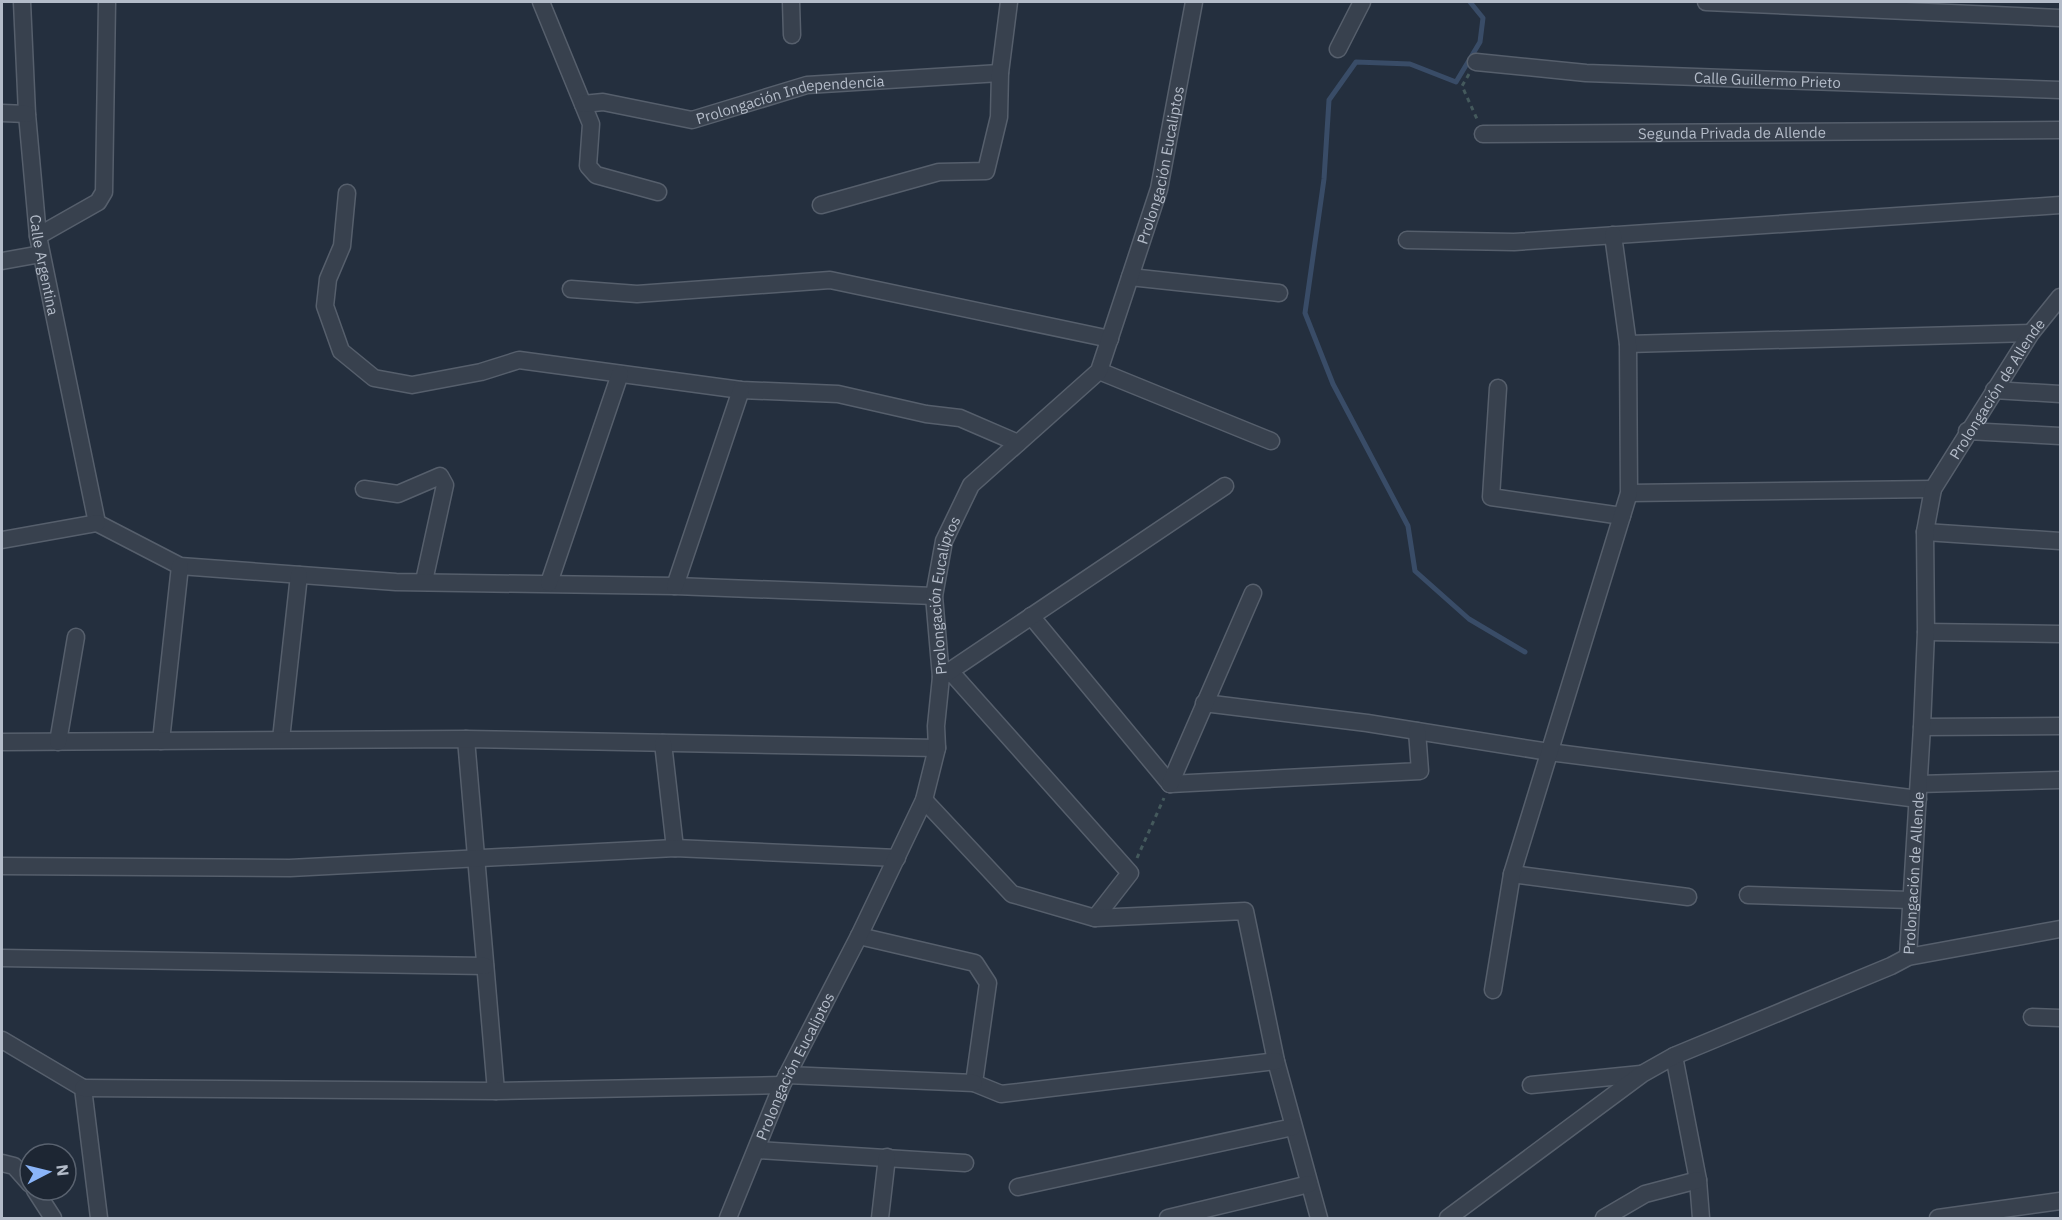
<svg xmlns="http://www.w3.org/2000/svg" width="2062" height="1220" viewBox="0 0 2062 1220" font-family="'IBM Plex Sans',sans-serif">
	<style>
		.lines { fill: none; stroke-linecap: round; stroke-linejoin: round }
		.stream { stroke: #394c67; stroke-width: 5 }
		.street-casing { stroke: #565f6c; stroke-width: 19 }
		.path { stroke: #44595c; stroke-width: 3; stroke-dasharray: 4.5 4.5; stroke-linecap: butt }
		.street { stroke: #38414e; stroke-width: 16 }
		.labels { text-anchor: middle; dominant-baseline: central; stroke-width: 6; stroke-linejoin: round; paint-order: stroke }
		.street-label { font-size: 15px; fill: #b4bcc9; stroke: #1d2633 }
	</style>
	<rect width="100%" height="100%" fill="#242f3e"/>
	<g class="lines">
		<path class="stream" d="M1470,2L1483,18L1480,42L1456,82L1410,64L1356,62L1329,100L1324,179L1305,313L1333,384L1408,526L1415,571L1469,619L1525,652"/>
		<defs>
			<g id="street">
				<path id="s1" d="M22,2L27,114L38,236L97,523"/>
				<path d="M541,2L591,124L588,166L596,175L658,192"/>
				<path d="M791,2L792,35"/>
				<path d="M1706,2L2060,18"/>
				<path d="M1338,49L1362,2"/>
				<path id="s2" d="M1476,62L1586,73L2060,90"/>
				<path id="s3" d="M583,104L603,102L692,120L807,85L1000,73"/>
				<path d="M2,113L27,114"/>
				<path id="s4" d="M1483,134L2060,130"/>
				<path d="M347,193L342,246L328,279L325,306L341,351L374,378L412,385L481,372L519,360L741,390L838,394L926,414L960,418L1018,443"/>
				<path d="M821,205L939,172L986,171L999,117L1000,73L1009,2"/>
				<path d="M38,236L98,202L104,192L107,2"/>
				<path d="M1407,240L1514,242L2060,205"/>
				<path d="M2,261L41,254"/>
				<path d="M1130,277L1279,293"/>
				<path d="M571,289L637,294L830,280L1110,339"/>
				<path d="M1628,344L2031,333"/>
				<path d="M1099,371L1271,441"/>
				<path d="M1498,388L1491,497L1622,516"/>
				<path d="M1994,390L2060,394"/>
				<path d="M1967,431L2060,436"/>
				<path d="M364,489L398,494L440,476L445,485L424,581"/>
				<path d="M1629,493L1933,489"/>
				<path d="M97,523L180,566L396,582L675,586L934,596"/>
				<path d="M1925,532L2060,541"/>
				<path d="M2,540L97,523"/>
				<path d="M549,583L620,374"/>
				<path d="M675,586L741,390"/>
				<path d="M1031,616L1170,784"/>
				<path d="M1926,632L2060,634"/>
				<path d="M950,671L1130,873L1095,918"/>
				<path d="M941,677L1225,486"/>
				<path d="M1204,703L1367,723L1549,752L1918,799"/>
				<path d="M1922,727L2060,726"/>
				<path d="M281,739L299,575"/>
				<path d="M466,739L496,1091"/>
				<path d="M161,741L180,566"/>
				<path d="M2,742L466,739L937,748"/>
				<path d="M58,742L76,637"/>
				<path d="M663,743L675,848"/>
				<path d="M1170,784L1420,771L1417,731"/>
				<path d="M1170,784L1253,593"/>
				<path d="M1919,784L2060,780"/>
				<path d="M924,800L1012,894L1095,918L1245,911L1276,1061L1319,1218"/>
				<path d="M2,866L290,868L675,848L897,858"/>
				<path d="M1512,874L1688,897"/>
				<path d="M1748,895L1910,900"/>
				<path d="M859,936L975,963L988,983L974,1083L1001,1094L1276,1061"/>
				<path id="s5" d="M1908,957L1922,727L1926,632L1925,532L1933,489L2031,333L2060,297"/>
				<path d="M2,958L485,966"/>
				<path d="M1493,990L1512,874L1629,493L1628,344L1613,235"/>
				<path d="M2032,1017L2060,1018"/>
				<path d="M2,1040L83,1088L99,1218"/>
				<path d="M1674,1056L1698,1180L1701,1218"/>
				<path d="M787,1075L974,1083"/>
				<path d="M1531,1085L1641,1074"/>
				<path d="M83,1088L496,1091L782,1085"/>
				<path d="M757,1150L965,1163"/>
				<path d="M2,1163L14,1166L30,1184"/>
				<path d="M1018,1187L1293,1127"/>
				<path d="M35,1190L53,1218"/>
				<path id="s6" d="M728,1218L782,1085L859,936L924,800L937,748L936,726L941,677L934,596L944,541L971,485L1099,371L1159,189L1194,2"/>
				<path d="M880,1218L887,1157"/>
				<path d="M1168,1218L1309,1184"/>
				<path d="M1448,1218L1642,1074L1674,1056L1891,966L1908,957L2060,929"/>
				<path d="M1604,1218L1645,1194L1698,1180"/>
				<path d="M1938,1218L2060,1201"/>
			</g>
		</defs>
		<use href="#street" class="street-casing"/>
		<path class="path" d="M1469,74L1462,86L1477,119
			M1137,858L1164,798"/>
		<use href="#street" class="street"/>
	</g>
	<g class="labels">
		<g class="street-label">
			<text stroke="none"><textPath href="#s2" startOffset="292">Calle Guillermo Prieto</textPath></text>
			<text stroke="none"><textPath href="#s3" startOffset="212">Prolongación Independencia</textPath></text>
			<text stroke="none"><textPath href="#s4" startOffset="249">Segunda Privada de Allende</textPath></text>
			<text stroke="none"><textPath href="#s6" startOffset="1173">Prolongación Eucaliptos</textPath></text>
			<text stroke="none"><textPath href="#s1" startOffset="264">Calle Argentina</textPath></text>
			<text stroke="none"><textPath href="#s5" startOffset="588">Prolongación de Allende</textPath></text>
			<text stroke="none"><textPath href="#s6" startOffset="670">Prolongación Eucaliptos</textPath></text>
			<text stroke="none"><textPath href="#s5" startOffset="84">Prolongación de Allende</textPath></text>
			<text stroke="none"><textPath href="#s6" startOffset="166">Prolongación Eucaliptos</textPath></text>
		</g>
	</g>
	<rect width="2062" height="1220" fill="none" stroke="#b4bcc9" stroke-width="6"/>
	<g transform="translate(48 1172) rotate(83)"><circle r="28" fill="#1d2633" stroke="#59626f" stroke-width="1.5"/>
	<path d="M0-4.5L10 22L0 15L-10 22Z" fill="#8ab4f8"/>
	<text y="-9" font-size="16" font-weight="bold" text-anchor="middle" fill="#b4bcc9">N</text>
	</g>
</svg>
